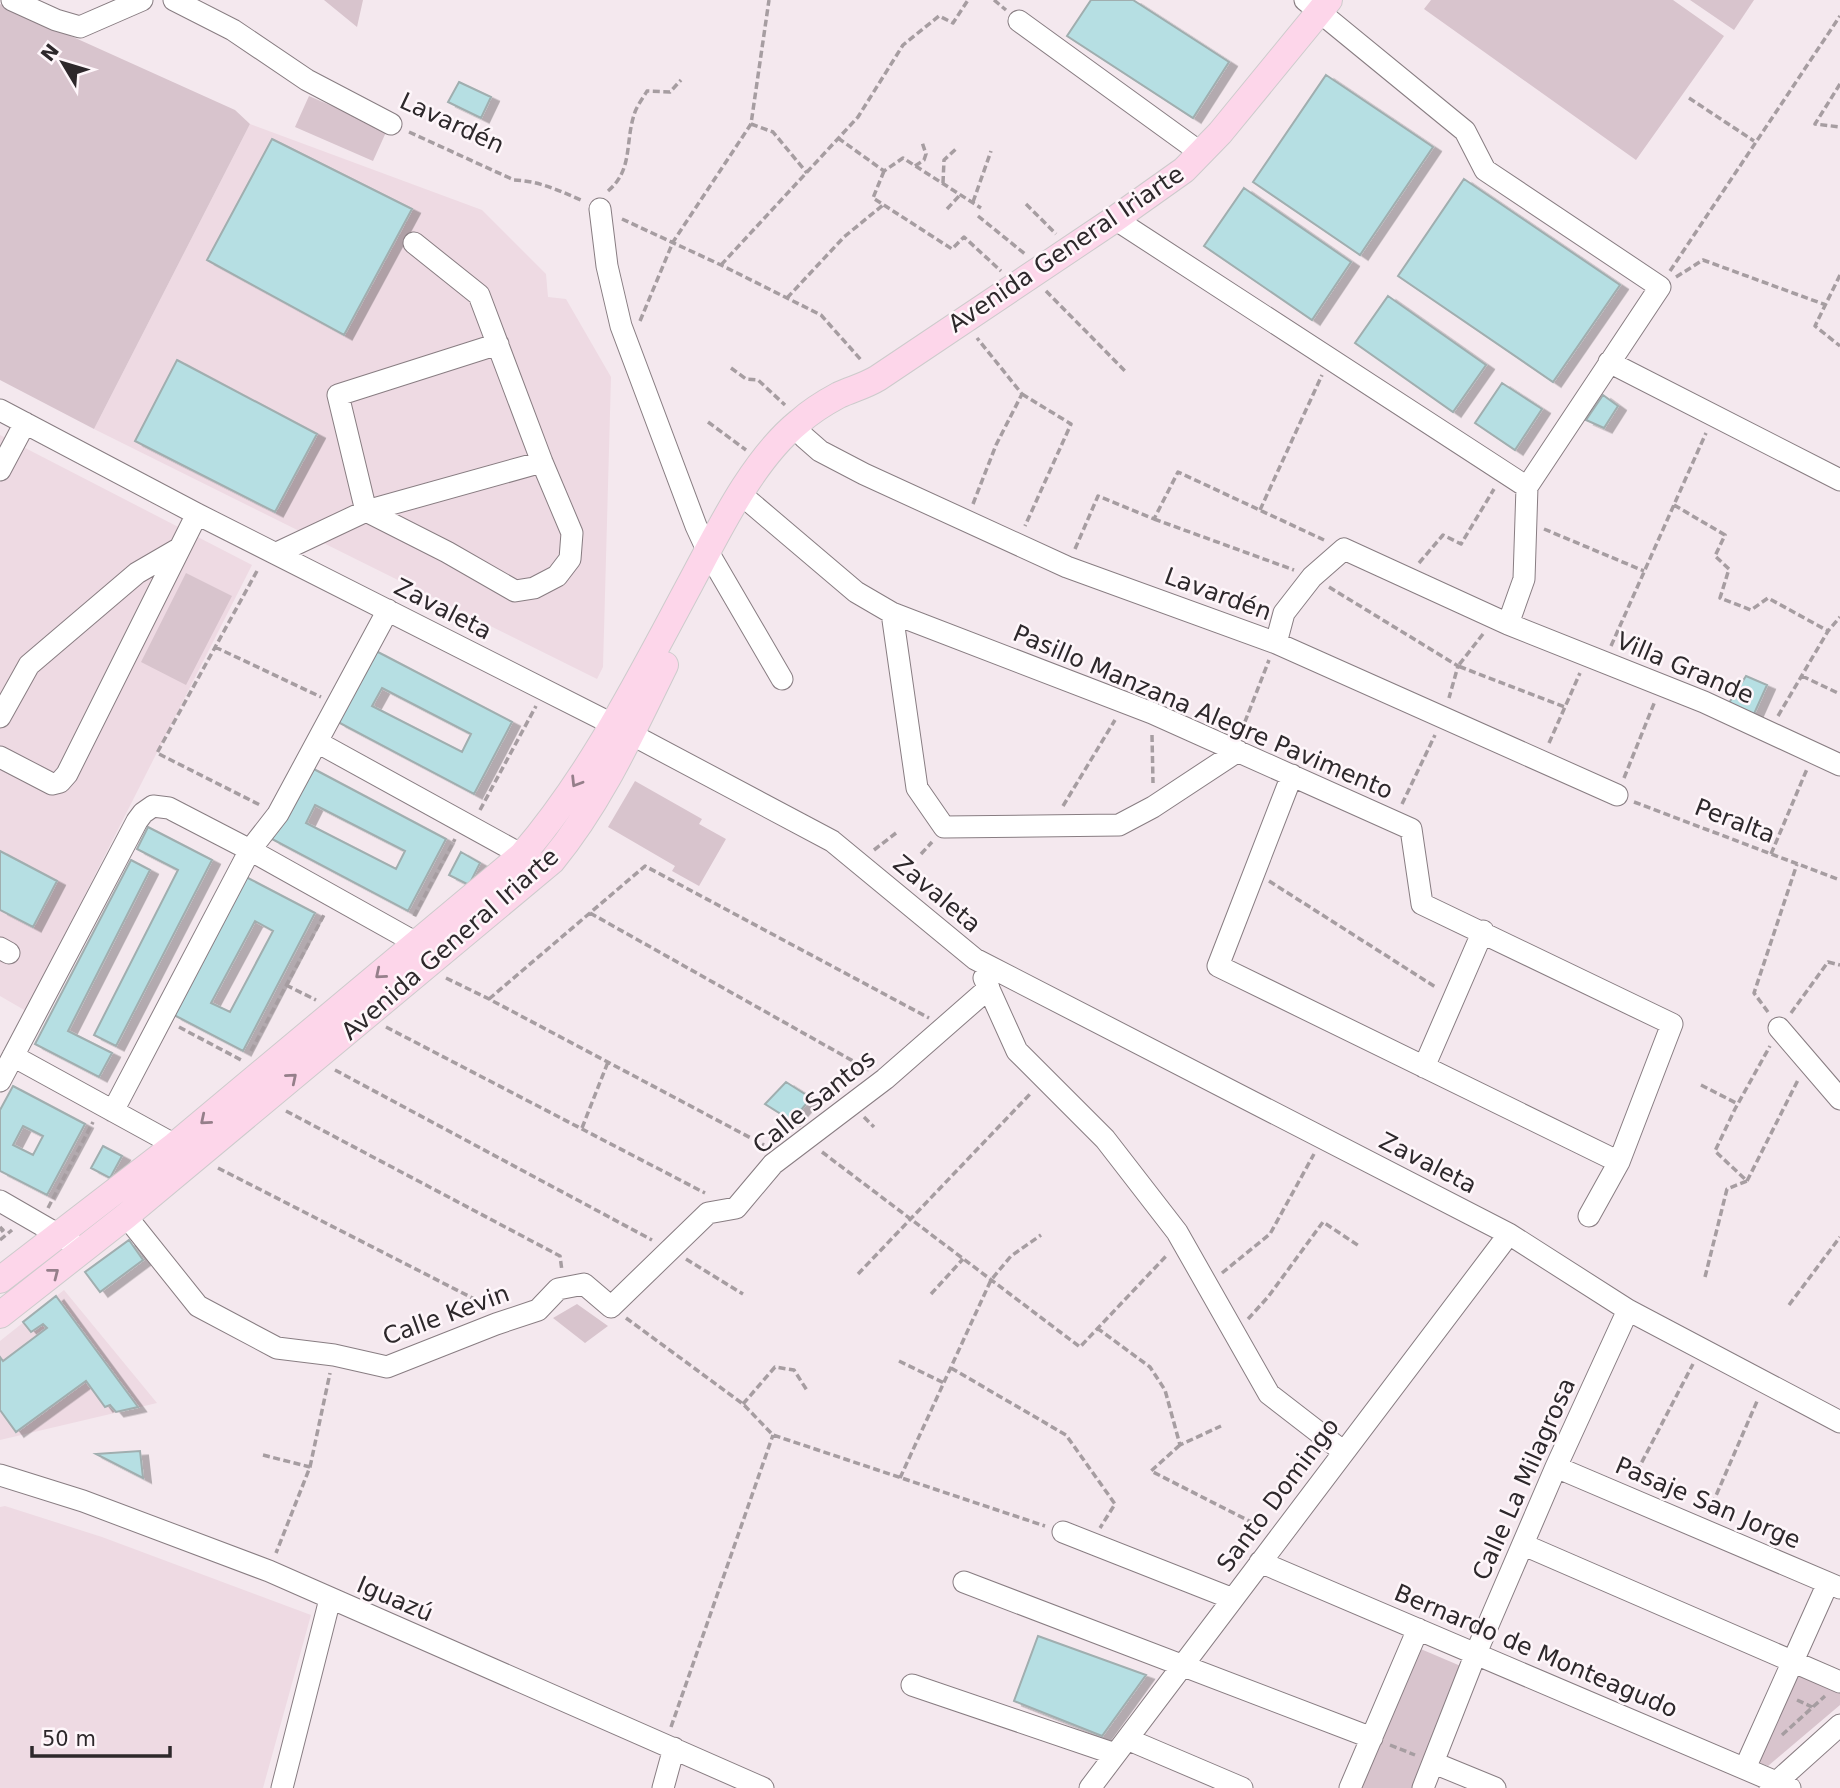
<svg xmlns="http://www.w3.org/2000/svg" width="1840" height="1788" viewBox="0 0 1840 1788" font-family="'DejaVu Sans',sans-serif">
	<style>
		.built { fill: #eedae3 }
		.green { fill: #d8c4cd }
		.building { fill: #b6dfe3; stroke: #a0aeaf; stroke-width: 2; fill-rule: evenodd; filter: url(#shadow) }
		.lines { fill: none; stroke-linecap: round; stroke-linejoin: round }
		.minor-casing { stroke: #887d82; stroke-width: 23 }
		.major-casing { stroke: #cdcbcc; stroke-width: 28 }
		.path { stroke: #a69da1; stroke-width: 3.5; stroke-dasharray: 7 3.5; stroke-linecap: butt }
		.minor { stroke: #fff; stroke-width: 21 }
		.major { stroke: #fdd6ea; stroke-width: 26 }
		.oneway { stroke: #957f8a }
		.labels { text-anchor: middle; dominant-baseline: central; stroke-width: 5; stroke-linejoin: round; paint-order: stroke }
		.street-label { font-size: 24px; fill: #2d282b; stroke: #fef6fa }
	</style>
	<defs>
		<filter id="shadow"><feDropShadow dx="8" dy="4.5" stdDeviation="0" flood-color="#0004"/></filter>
	</defs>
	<rect width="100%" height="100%" fill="#f4e8ee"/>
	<path class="built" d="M250,124L482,210L546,274L548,297L566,299L611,377L603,667L597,679L94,429Z
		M0,435L252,565L26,1011L0,996Z
		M64,1290L157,1403L0,1440V1341Z
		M5,1506L102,1537L311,1615L263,1788H0V1507Z"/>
	<path class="green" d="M324,0H363L357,27Z
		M1431,0H1673L1724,36L1636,160L1424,9Z
		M1690,0H1754L1734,30Z
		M0,4L235,110L250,124L94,429L0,380Z
		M309,96L387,130L373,161L295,127Z
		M186,573L232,596L186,685L141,662Z
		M635,781L702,819L699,824L726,839L699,886L672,871L675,866L608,827Z
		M577,1304L608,1326L585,1343L553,1318Z
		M1416,1647L1463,1667L1414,1788H1356Z
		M1794,1673L1840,1693V1705L1768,1766L1752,1760Z"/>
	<path class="building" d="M1091,0H1133L1229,62L1193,118L1067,36Z
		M1326,75L1433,147L1360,255L1253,182Z
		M459,82L491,97L481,118L448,102Z
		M272,139L412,209L344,335L207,260Z
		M1464,179L1620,285L1553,382L1398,276Z
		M1244,188L1351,262L1312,320L1204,246Z
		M1388,296L1486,365L1453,412L1355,343Z
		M177,360L317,434L275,512L135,441Z
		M1502,383L1542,409L1515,450L1475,423Z
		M1603,395L1618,406L1604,428L1586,420Z
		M376,651L512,722L474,794L338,722ZM382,688L471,734L462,752L372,706Z
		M1746,676L1767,685L1753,716L1729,703Z
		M310,767L446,839L408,911L272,839ZM315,805L405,851L396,869L306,823Z
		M148,827L212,860L116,1046L94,1035L178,870L137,849Z
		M0,851L57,881L33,927L0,910Z
		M461,852L480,863L469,885L449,875Z
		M131,860L150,870L68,1031L112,1053L99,1077L35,1044Z
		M246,877L315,913L243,1051L174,1015ZM255,921L273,931L230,1012L211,1003Z
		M786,1082L811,1098L792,1121L765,1104Z
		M13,1086L85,1124L47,1195L0,1171V1110ZM23,1126L43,1136L33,1155L13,1145Z
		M103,1146L122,1156L110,1178L91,1168Z
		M129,1240L143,1260L100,1292L85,1272Z
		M56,1296L138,1407L116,1412L110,1405L105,1407L86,1381L16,1432L0,1410V1357L3,1361L47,1328L43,1324L31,1332L23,1322Z
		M140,1451L143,1478L96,1454Z
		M1038,1636L1146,1675L1102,1736L1014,1701Z"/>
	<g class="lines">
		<defs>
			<path id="minor" d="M12,0L56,20L80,27L142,0
				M174,0L233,30L307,80L391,124
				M1019,21L1201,153
				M600,209L607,266L621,326L696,526L708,552L782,679
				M1115,219L1527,487L1660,287L1485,170L1465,131L1305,0
				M414,243L479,295L542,462L572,533L570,559L557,576L534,588L515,591L447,552L366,511L338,395L498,344
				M1609,362L1840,480
				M0,410L197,514L612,724L832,841L975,959L1509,1234L1628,1310L1840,1422
				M804,437L820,451L864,474L1067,567L1276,643L1617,795
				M0,470L25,423
				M750,502L856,592L892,613L1152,713L1411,829L1422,904L1672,1024L1619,1162L1589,1216
				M277,553L366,511L542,462
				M892,613L917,788L944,827L1119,825L1153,807L1238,751
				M1508,624L1524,579L1527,487
				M1276,643L1284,613L1312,577L1344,549L1508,624L1704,702L1840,765
				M0,717L29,665L137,573L180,548
				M317,742L533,861
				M0,757L52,784L60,782L67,774L197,514
				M1292,775L1218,966L1619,1162
				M0,948L9,953
				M984,978L1017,1051L1105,1139L1177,1232L1269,1394L1344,1452
				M1779,1028L1840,1099
				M13,1056L186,1151
				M1424,1067L1483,931
				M0,1081L137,821L143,813L153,806L169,808L250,850L427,949
				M113,1111L250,850L278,814L388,610
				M0,1201L71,1242
				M126,1216L198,1306L277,1348L334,1355L387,1367L496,1324L538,1310L558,1289L584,1284L611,1307L708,1213L736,1208L773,1164L885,1079L989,988
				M1556,1467L1840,1588
				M0,1475L83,1501L269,1571L763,1788
				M1063,1532L1233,1599
				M1524,1545L1840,1682
				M1260,1562L1790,1788
				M964,1582L1372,1738
				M912,1685L1115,1754
				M1127,1739L1242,1788
				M1434,1763L1495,1788
				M1745,1768L1828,1583
				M282,1788L330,1599
				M663,1788L674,1748
				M1090,1788L1509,1234
				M1350,1788L1418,1629
				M1423,1788L1476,1653L1556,1467L1628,1310
				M1770,1788L1840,1725"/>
			<path id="major" d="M0,1280L175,1145L522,855C591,775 640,677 690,584C718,532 752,460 799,422C810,412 826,402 839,395C852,389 865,386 878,378L1115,219L1184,170L1220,133L1329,0
				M0,1315L126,1216L552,861C600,803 632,732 665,665"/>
		</defs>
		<use href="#minor" class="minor-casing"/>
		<use href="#major" class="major-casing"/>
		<path class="path" d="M994,0L1006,10
			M1840,84L1815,124L1840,127
			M1689,98L1754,141
			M751,124L773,132L807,173
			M409,132L514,180C540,181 560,191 583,201
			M838,138L884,171L903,158L981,208
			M915,166L924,160L926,154L922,142
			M884,171L873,198L952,249L964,237L1001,271
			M943,183L944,160L957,148
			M608,191C633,170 625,143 634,115C636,107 643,98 647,91L670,92L681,80
			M973,202L991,151
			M1026,204L1056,234
			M947,209L960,195
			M978,216L1025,254
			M622,219L721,265L821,315L862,361
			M721,265L858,117L903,45L939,16L953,23L968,0
			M1670,271L1840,16
			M1840,275L1815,326L1840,346
			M1676,277L1703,260L1826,305
			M1046,291L1126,372
			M787,298L844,237L883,205
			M640,321L673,242L751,124L769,0
			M731,368L746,379L758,380L785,405
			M1022,394L1071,424L1025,526
			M708,422L746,450
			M973,504L996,445L1022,394L977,338
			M1674,505L1725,535L1715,556L1729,569L1720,598L1751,610L1768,598L1828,631
			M1260,510L1322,375
			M1154,519L1294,570
			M1544,529L1644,571
			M1075,549L1098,496L1154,519L1178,472L1324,540
			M1419,563L1443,535L1461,544L1494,489
			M257,571L157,753L260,805
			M1329,587L1458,666L1449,698
			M1483,634L1458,666L1565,707
			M1611,646L1706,433
			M215,647L321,697
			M1802,676L1840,694
			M1778,716L1828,631L1840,617
			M1241,732L1269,660
			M1152,735L1153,783
			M1549,743L1580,673
			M1624,778L1655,701
			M1634,802L1840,880
			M1402,804L1435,735
			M1063,806L1115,720
			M480,810L536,706
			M874,850L896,833
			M921,854L932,842
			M1771,854L1807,769
			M1269,881L1437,988
			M590,913L869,1070
			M414,916L455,839
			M446,978L489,999L764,1145
			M286,985L316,1000
			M489,999L645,866L929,1018
			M1768,1012L1754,993L1797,864
			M1791,1013L1828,962L1840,965
			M179,1027L243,1061
			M386,1027L705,1193
			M251,1051L325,913
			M335,1070L652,1240
			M1701,1085L1738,1104
			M286,1111L560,1256L562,1271
			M864,1117L874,1127
			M582,1128L608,1062
			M822,1152L1080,1347L1168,1254
			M218,1168L488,1306
			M1747,1181L1798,1080
			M48,1208L93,1122
			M0,1227L3,1230L0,1232
			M0,1240L12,1230
			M686,1259L743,1294
			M1222,1273L1270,1234L1314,1154
			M858,1274L1031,1093
			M1705,1277L1727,1189L1747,1181L1715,1151L1735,1109L1770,1046
			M931,1294L963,1259
			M1789,1305L1840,1237
			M626,1318L743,1404L773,1435L1045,1526
			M1248,1319L1268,1297L1323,1222L1359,1246
			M1097,1328L1150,1367L1165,1390L1180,1445L1221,1426
			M899,1361L944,1383
			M951,1368L1066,1435L1115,1504L1100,1528
			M743,1404L775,1367L794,1370L808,1392
			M1180,1445L1151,1471L1263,1528
			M263,1455L310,1467L276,1553
			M310,1467L330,1373
			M900,1478L991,1280L1011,1256L1041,1235
			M1632,1481L1693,1364
			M1708,1514L1758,1399
			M1797,1700L1812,1707
			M671,1727L773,1435
			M1782,1735L1825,1696
			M1390,1745L1415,1755"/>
		<use href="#minor" class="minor"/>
		<use href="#major" class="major"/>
	</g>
	<defs><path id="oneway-chevron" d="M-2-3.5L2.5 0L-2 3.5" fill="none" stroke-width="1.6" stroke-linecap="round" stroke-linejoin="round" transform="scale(1.75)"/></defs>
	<g class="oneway">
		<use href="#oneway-chevron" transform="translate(576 782) rotate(122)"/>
		<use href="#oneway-chevron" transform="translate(380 974) rotate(140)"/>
		<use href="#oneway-chevron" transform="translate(292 1078) rotate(-40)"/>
		<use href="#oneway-chevron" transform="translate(205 1120) rotate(140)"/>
		<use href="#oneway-chevron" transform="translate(54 1273) rotate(-38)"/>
	</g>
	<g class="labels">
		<g class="street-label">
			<text transform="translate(452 123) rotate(25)">Lavardén</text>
			<text transform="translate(1066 249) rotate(-34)">Avenida General Iriarte</text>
			<text transform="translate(1218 594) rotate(20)">Lavardén</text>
			<text transform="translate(443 609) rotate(27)">Zavaleta</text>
			<text transform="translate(1685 668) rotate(23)">Villa Grande</text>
			<text transform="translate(1203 712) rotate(23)">Pasillo Manzana Alegre Pavimento</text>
			<text transform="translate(1735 821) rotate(21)">Peralta</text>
			<text transform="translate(937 894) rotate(40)">Zavaleta</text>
			<text transform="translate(450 944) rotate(-41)">Avenida General Iriarte</text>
			<text transform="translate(814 1102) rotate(-39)">Calle Santos</text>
			<text transform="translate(1428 1163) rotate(27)">Zavaleta</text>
			<text transform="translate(446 1315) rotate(-20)">Calle Kevin</text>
			<text transform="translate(1524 1479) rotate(-66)">Calle La Milagrosa</text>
			<text transform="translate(1278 1495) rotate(-53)">Santo Domingo</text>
			<text transform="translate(1708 1503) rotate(23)">Pasaje San Jorge</text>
			<text transform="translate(395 1599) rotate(23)">Iguazú</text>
			<text transform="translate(1536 1651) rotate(23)">Bernardo de Monteagudo</text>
		</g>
	</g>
	<g transform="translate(63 63) rotate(308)" stroke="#fef6fa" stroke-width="5" paint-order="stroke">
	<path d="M0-5L12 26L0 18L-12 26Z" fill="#2d282b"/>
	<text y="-10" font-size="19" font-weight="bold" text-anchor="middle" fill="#2d282b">N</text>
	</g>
	<path d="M32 1746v10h138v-10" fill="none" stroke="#2d282b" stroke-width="3.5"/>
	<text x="42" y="1746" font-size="21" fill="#2d282b" stroke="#fef6fa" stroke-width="5" paint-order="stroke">50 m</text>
</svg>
